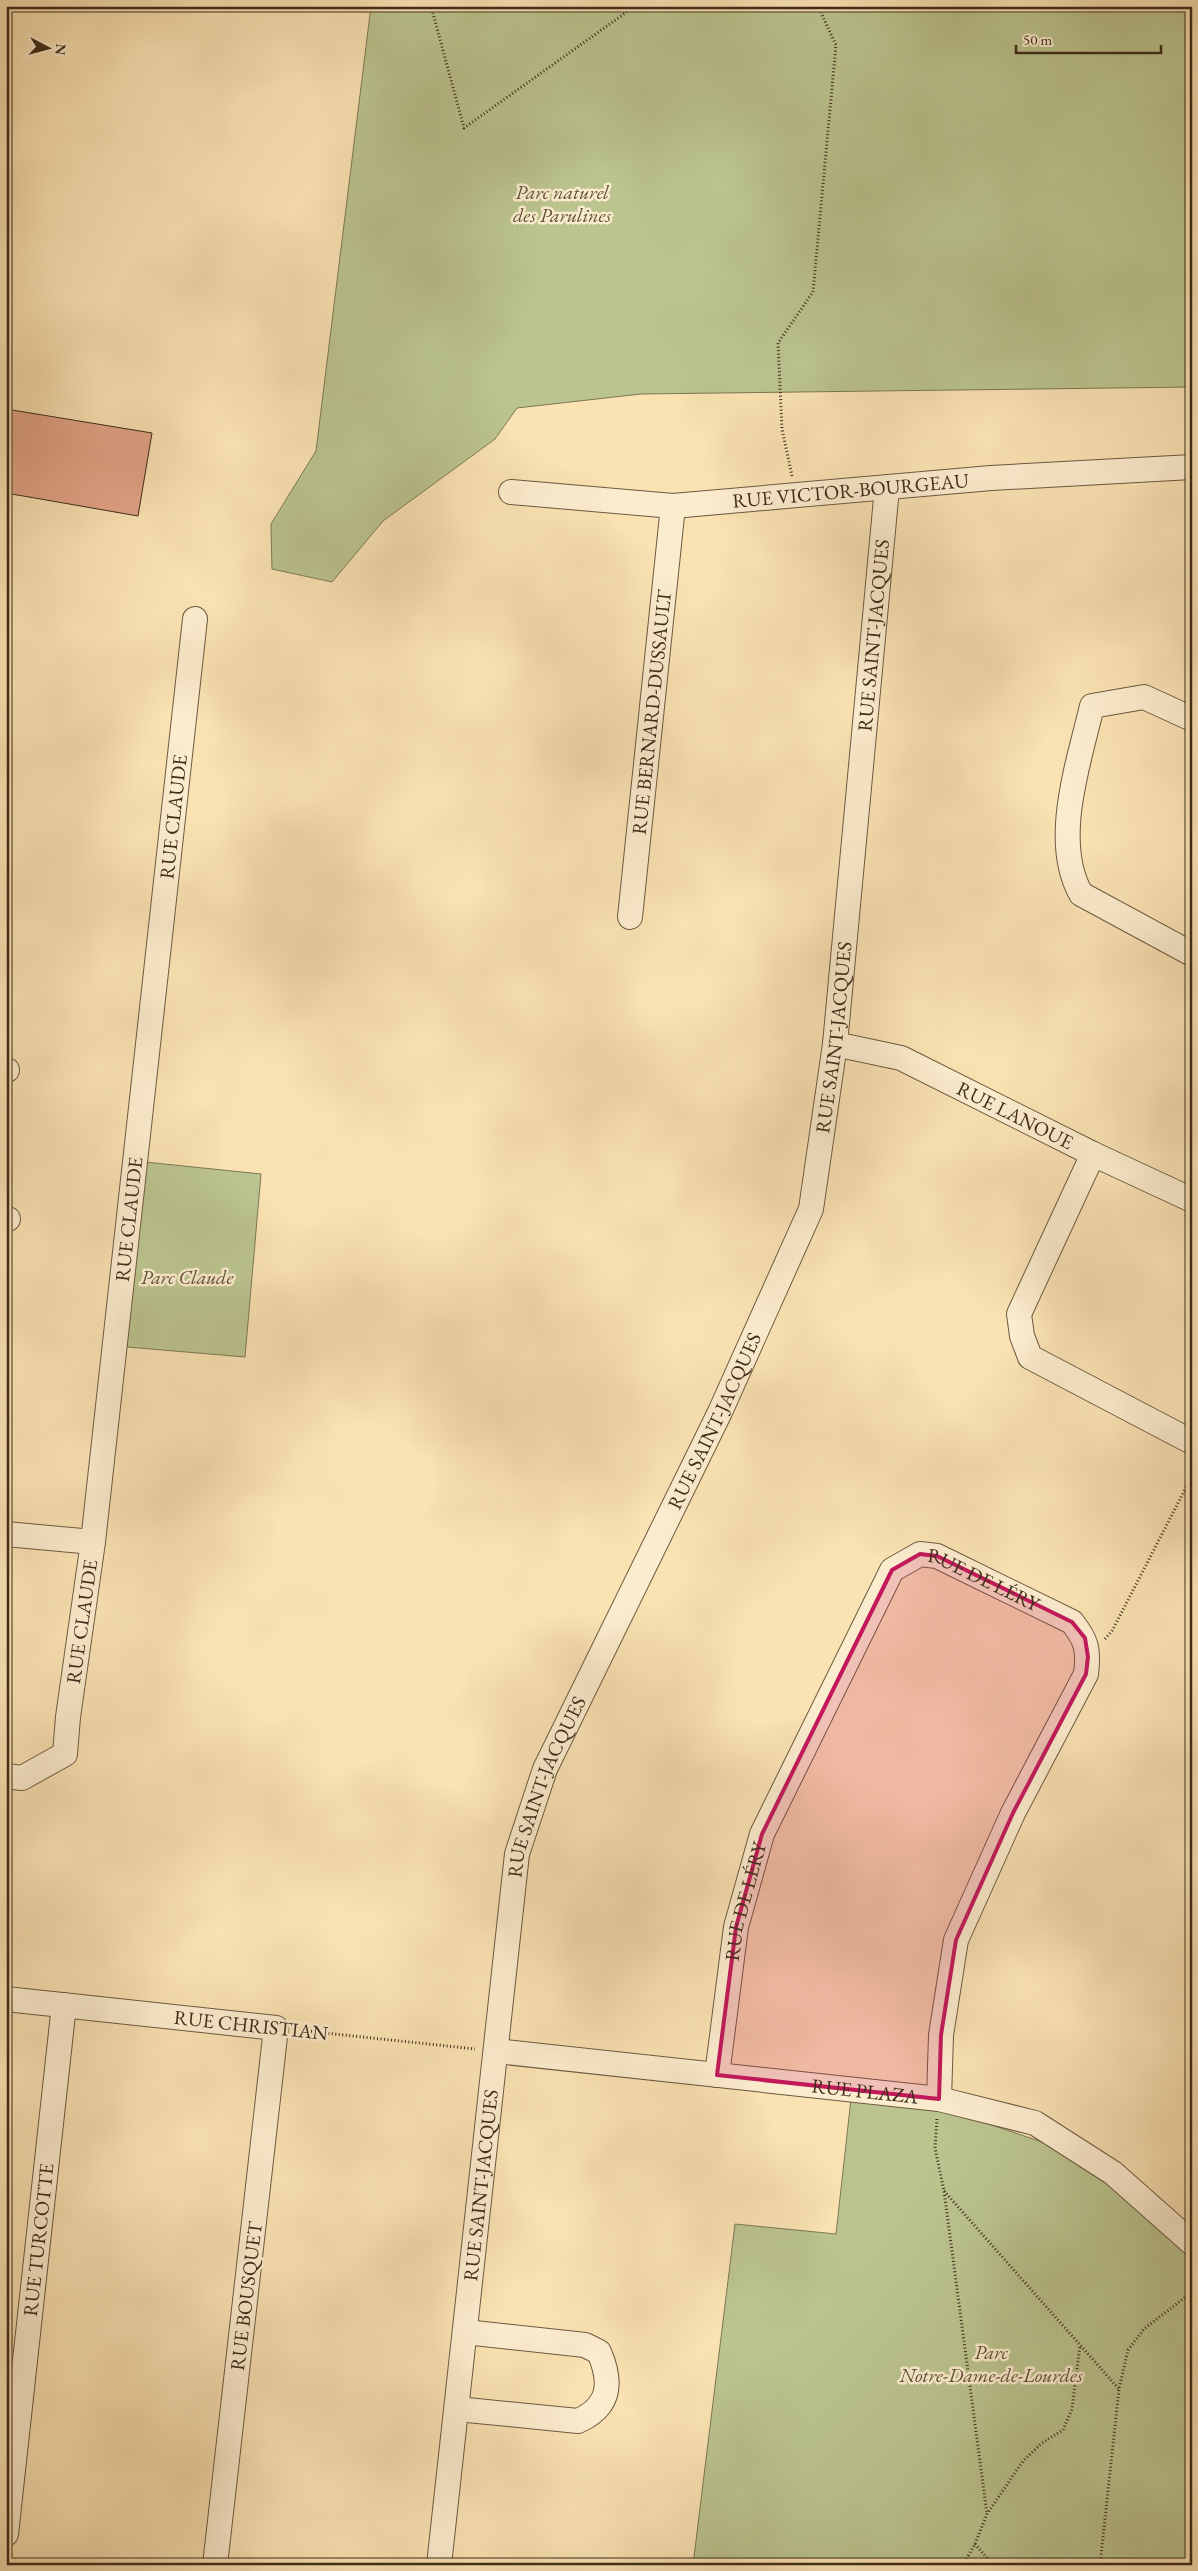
<svg xmlns="http://www.w3.org/2000/svg" width="1198" height="2571" viewBox="0 0 1198 2571" font-family="'EB Garamond',serif">
	<style>
		.green { fill: #bbc48f; stroke: #7c7854 }
		.building { fill: #e2a386; stroke: #3d2c1a }
		.lines { fill: none; stroke-linecap: round; stroke-linejoin: round }
		.minor-casing { stroke: #6c5a40; stroke-width: 26 }
		.path { stroke: #3d2c1a; stroke-width: 3; stroke-dasharray: 1 2.5; stroke-linecap: butt }
		.minor { stroke: #fcecce; stroke-width: 24 }
		.marked { fill: #c2185b; fill-opacity: 0.2; stroke: #c2185b; stroke-width: 4; stroke-linejoin: round }
		.labels { text-anchor: middle; dominant-baseline: central; stroke-width: 5; stroke-linejoin: round; paint-order: stroke }
		.park-label { font-size: 20px; font-style: italic; fill: #5c5237; stroke: #fcecce }
		.street-label { font-size: 20px; fill: #3d2c1a; stroke: #fcecce }
	</style>
	<rect width="100%" height="100%" fill="#fae2b3"/>
	<filter id="stains"><feTurbulence type="fractalNoise" baseFrequency=".004" numOctaves="4"/><feColorMatrix values="0 0 0 0 .2 0 0 0 0 .09 0 0 0 0 .02 0 0 0 .5 -.17"/></filter>
	<radialGradient id="worn" r=".72"><stop offset=".6" stop-color="#630" stop-opacity="0"/><stop offset="1" stop-color="#630" stop-opacity=".3"/></radialGradient>
	<path class="green" d="M371,6H1192V387L641,394L517,408L495,439L383,521L332,582L272,569L271,524L316,451Z
		M135,1161L261,1174L245,1357L115,1346Z
		M851,2099L944,2109L1075,2153L1192,2246V2565H693L735,2224L836,2234Z"/>
	<path class="building" d="M6,409L152,433L138,516L6,493Z"/>
	<g class="lines">
		<defs>
			<g id="minor">
				<path id="s1" d="M511,492L673,506L991,478L1192,467"/>
				<path d="M1192,719L1144,697L1092,706C1079,762 1051,841 1081,894L1192,954"/>
				<path id="s2" d="M630,917L673,506"/>
				<path id="s3" d="M835,1044L901,1058L1093,1154L1192,1200"/>
				<path d="M6,1070H7"/>
				<path d="M1093,1154L1019,1314L1022,1336L1030,1357L1192,1442"/>
				<path d="M6,1219H8"/>
				<path d="M6,1534L93,1542"/>
				<path id="s4" d="M6,1776L22,1778L65,1754L68,1717L93,1542L195,619"/>
				<path d="M6,1999L276,2028L215,2565"/>
				<path id="s5" d="M496,2051L939,2099L1035,2123L1113,2173L1192,2243"/>
				<path id="s6" d="M717,2075L736,1927L762,1834L892,1570L920,1554L937,1556L1072,1622C1087,1641 1089,1650 1086,1674L1013,1813L956,1940L941,2035L939,2099"/>
				<path d="M457,2409L578,2421C611,2406 612,2382 599,2352L585,2345L465,2332"/>
				<path id="s7" d="M6,2534L64,2005"/>
				<path id="s8" d="M439,2565L517,1854L545,1769L720,1412L811,1209L835,1044L887,488"/>
			</g>
		</defs>
		<use href="#minor" class="minor-casing"/>
		<path class="path" d="M431,6L464,128L635,6
			M792,476L782,429L778,343L813,292L836,45L818,6
			M1105,1639L1112,1631L1192,1476
			M297,2030L475,2049
			M937,2119L935,2148L944,2191L987,2514
			M944,2191L1119,2389
			M975,2544L993,2565
			M963,2565L975,2544L987,2514L1023,2461L1042,2443L1063,2430L1072,2409L1080,2345
			M1100,2565L1119,2389L1128,2350L1144,2329L1192,2292"/>
		<use href="#minor" class="minor"/>
	</g>
	<path class="marked" d="M920,1554L937,1556L1072,1622L1085,1638L1088,1657L1086,1674L1013,1813L956,1940L941,2035L939,2099L717,2075L736,1927L762,1834L892,1570Z"/>
	<g class="labels">
		<g class="park-label">
			<text x="562" y="192">Parc naturel<tspan x="562" dy="23">des Parulines</tspan></text>
			<text x="187" y="1277">Parc Claude</text>
			<text x="991" y="2352">Parc<tspan x="991" dy="23">Notre-Dame-de-Lourdes</tspan></text>
		</g>
		<g class="street-label">
			<text stroke="none"><textPath href="#s1" startOffset="341">RUE VICTOR-BOURGEAU</textPath></text>
			<text stroke="none"><textPath href="#s8" startOffset="2002">RUE SAINT-JACQUES</textPath></text>
			<text stroke="none"><textPath href="#s2" startOffset="206">RUE BERNARD-DUSSAULT</textPath></text>
			<text stroke="none"><textPath href="#s4" startOffset="1009">RUE CLAUDE</textPath></text>
			<text stroke="none"><textPath href="#s8" startOffset="1598">RUE SAINT-JACQUES</textPath></text>
			<text stroke="none"><textPath href="#s3" startOffset="195">RUE LANOUE</textPath></text>
			<text stroke="none"><textPath href="#s4" startOffset="604">RUE CLAUDE</textPath></text>
			<text stroke="none"><textPath href="#s8" startOffset="1192">RUE SAINT-JACQUES</textPath></text>
			<text stroke="none"><textPath href="#s6" startOffset="641">RUE DE LÉRY</textPath></text>
			<text stroke="none"><textPath href="#s4" startOffset="199">RUE CLAUDE</textPath></text>
			<text stroke="none"><textPath href="#s8" startOffset="788">RUE SAINT-JACQUES</textPath></text>
			<text stroke="none"><textPath href="#s6" startOffset="176">RUE DE LÉRY</textPath></text>
			<text transform="translate(251 2025) rotate(6)">RUE CHRISTIAN</text>
			<text stroke="none"><textPath href="#s5" startOffset="371">RUE PLAZA</textPath></text>
			<text stroke="none"><textPath href="#s8" startOffset="382">RUE SAINT-JACQUES</textPath></text>
			<text stroke="none"><textPath href="#s7" startOffset="296">RUE TURCOTTE</textPath></text>
			<text transform="translate(246 2296) rotate(-83)">RUE BOUSQUET</text>
		</g>
	</g>
	<rect width="1198" height="2571" fill="none" stroke="#fae2b3" stroke-width="25"/>
	<rect x="8" y="8" width="1183" height="2556" fill="none" stroke="#3d2c1a" stroke-width="2.5"/>
	<rect x="12" y="12" width="1173" height="2546" fill="none" stroke="#3d2c1a"/>
	<g transform="translate(48 48) rotate(96)" stroke="#fcecce" stroke-width="4" paint-order="stroke">
	<path d="M0-4L9 19L0 12L-9 19Z" fill="#3d2c1a"/>
	<text y="-8" font-size="14" font-weight="bold" text-anchor="middle" fill="#3d2c1a">N</text>
	</g>
	<path d="M1016 45v8h145v-8" fill="none" stroke="#3d2c1a" stroke-width="2.5"/>
	<text x="1023" y="45" font-size="15" fill="#3d2c1a" stroke="#fcecce" stroke-width="4" paint-order="stroke">50 m</text>
	<rect width="100%" height="100%" filter="url(#stains)"/>
	<rect width="100%" height="100%" fill="url(#worn)"/>
</svg>
